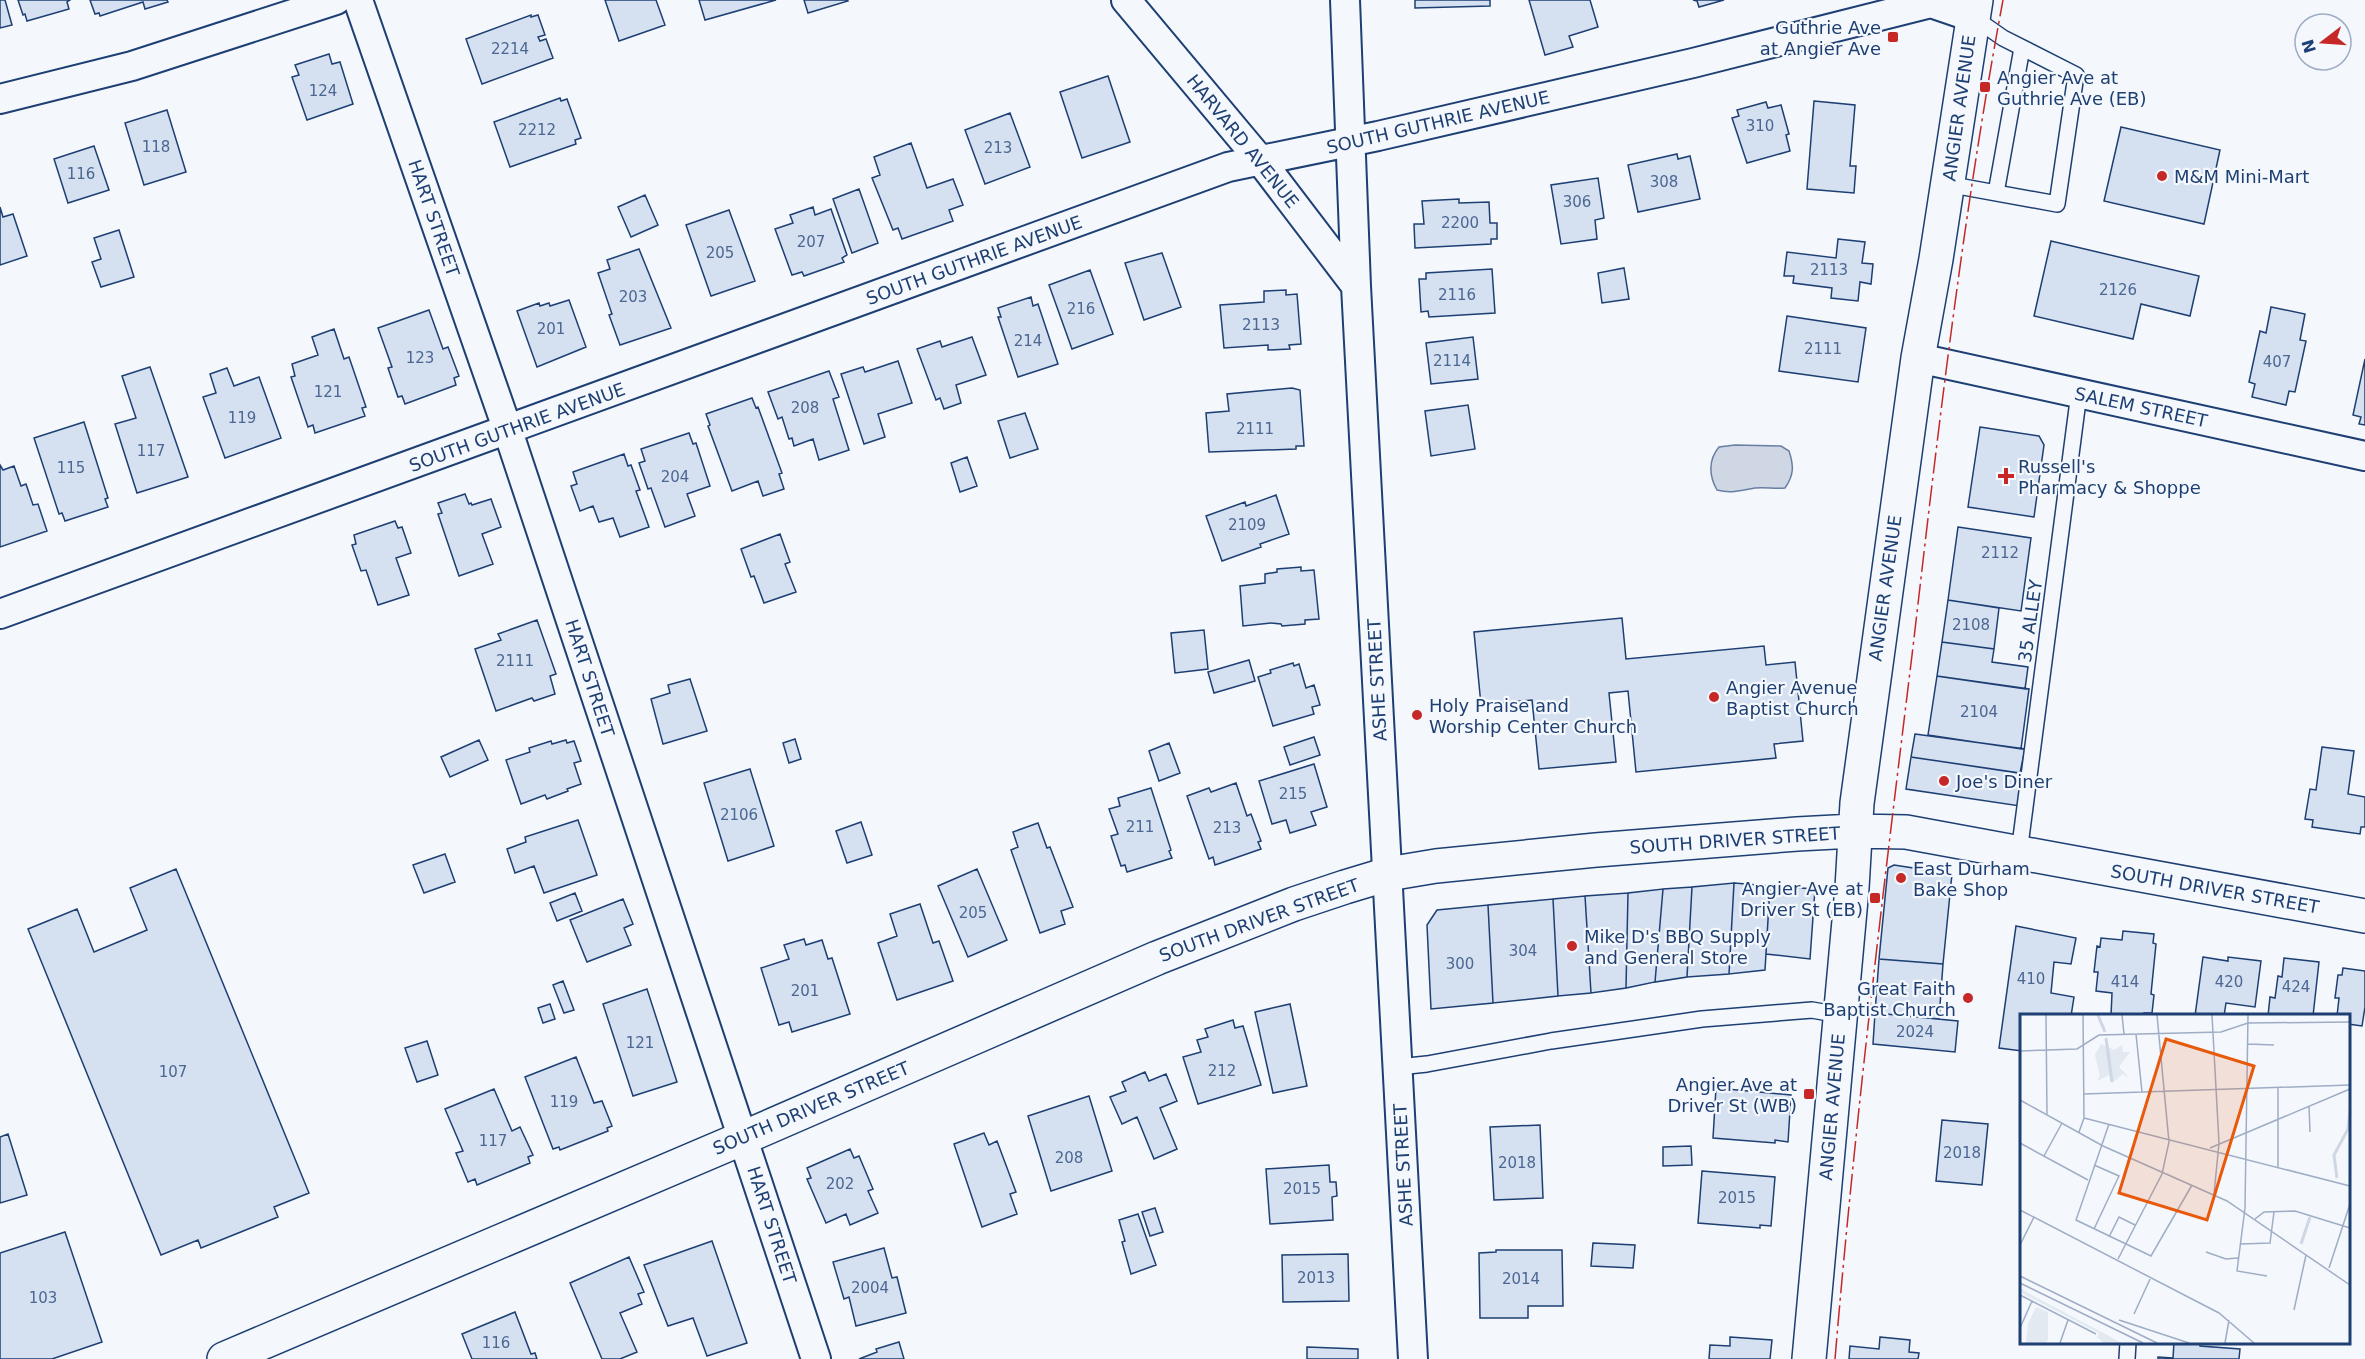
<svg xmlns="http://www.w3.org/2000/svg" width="2365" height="1359" viewBox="0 0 2365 1359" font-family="'DejaVu Sans',sans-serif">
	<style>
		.water { fill: #cfd7e4; stroke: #687fa3; stroke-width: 1.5 }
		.building { fill: #d5e0f0; stroke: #1d3f73; stroke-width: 1.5 }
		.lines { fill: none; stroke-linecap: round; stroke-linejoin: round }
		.lane-casing { stroke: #1d3f73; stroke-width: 18 }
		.street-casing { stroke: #1d3f73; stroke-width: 32 }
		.secondary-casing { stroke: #1d3f73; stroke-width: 36 }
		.lane { stroke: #f4f7fb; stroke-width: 15 }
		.street { stroke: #f4f7fb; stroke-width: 28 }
		.secondary { stroke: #f4f7fb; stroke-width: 33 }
		.power { stroke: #c62828; stroke-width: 1.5; stroke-dasharray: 21 4.5 3 4.5; stroke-linecap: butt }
		.poi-dot { fill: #c62828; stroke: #f4f7fb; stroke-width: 2 }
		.labels { text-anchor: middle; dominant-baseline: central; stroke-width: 4.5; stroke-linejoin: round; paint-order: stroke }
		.number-label { font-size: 15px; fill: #4b6792 }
		.poi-label { font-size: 18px; fill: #1d3f73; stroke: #f4f7fb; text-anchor: start }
		.street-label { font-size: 18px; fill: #1d3f73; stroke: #f4f7fb }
		.inset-river { fill: none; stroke: #cfd7e4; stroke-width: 3 }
		.inset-road { fill: none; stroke: #9eadc5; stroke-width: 1.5 }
		.view { fill: #e8590c; fill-opacity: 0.15; stroke: #e8590c; stroke-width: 3 }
		.inset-edge { fill: none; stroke: #1d3f73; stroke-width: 3 }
	</style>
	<rect width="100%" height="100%" fill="#f4f7fb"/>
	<path class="water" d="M1735,445L1781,446L1789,451C1794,466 1794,475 1785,488C1775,489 1765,487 1755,488C1741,490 1732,494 1717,490C1709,476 1708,460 1719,447Z"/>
	<path class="building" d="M0,0H5L12,25L0,28Z
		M18,0H70L67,2L69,9L27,21L25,14L23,15Z
		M90,0H167L168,2L145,9L143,2L100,16L99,13L95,14Z
		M605,0H656L665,25L619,41Z
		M699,0H776L705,20Z
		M804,0H847L848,1L808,13Z
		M1415,0H1490V6L1415,8Z
		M1529,0H1590L1598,27L1569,36L1573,47L1545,55Z
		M1693,0H1724L1699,7L1697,1Z
		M531,15V17L538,15L545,35L538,37L540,41L546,39L553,58L482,84L466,39Z
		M329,54L332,64L340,62L353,104L307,120L292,77L299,75L295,65Z
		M1108,76L1130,142L1082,158L1060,92Z
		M560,98L561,101L567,99L581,138L575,140L576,144L510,167L494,122Z
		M1814,101L1855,105L1850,166H1856L1854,193L1807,189Z
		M1766,102L1768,108L1781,105L1789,134L1786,135L1790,151L1747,163L1732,118L1739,116L1737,110Z
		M167,110L186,172L144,185L125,123Z
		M1010,113L1030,167L985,184L965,130Z
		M2121,127L2220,150L2204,224L2104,201Z
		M911,143L927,188L953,179L963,205L949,210L953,221L902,239L898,228L893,230L872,178L880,175L874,157Z
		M94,146L109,190L68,203L54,159Z
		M1677,154L1678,159L1690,156L1700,199L1638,212L1628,165Z
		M1598,178L1604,218L1595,220L1597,239L1561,244L1551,185Z
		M859,189L878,243L852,253L833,199Z
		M645,195L658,225L631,237L618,207Z
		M1459,199V203L1489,202L1490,223H1497V239H1491V244L1415,248L1414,224H1424L1422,201Z
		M0,207L3,217L13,214L27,256L0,265Z
		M813,207L815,215L831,209L847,255L842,258L844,262L804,276L802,272L792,275L775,229L793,223L790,215Z
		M729,210L755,281L711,296L686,225Z
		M119,230L134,277L101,287L92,262L101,259L94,238Z
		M1838,239L1865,242L1862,263L1873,264L1871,284L1860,282L1858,301L1831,298L1832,288L1793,283L1794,276H1784L1787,252L1836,258Z
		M2051,241L2199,276L2190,316L2141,304L2133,339L2034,316Z
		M639,249L671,328L620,345L609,315L612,314L598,273L610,269L607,260Z
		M1162,253L1181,307L1144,320L1125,263Z
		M1624,268L1629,299L1602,303L1598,273Z
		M1492,269L1495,313L1429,317L1428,311L1421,312L1419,279H1426V273Z
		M1090,270L1113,334L1072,349L1049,285Z
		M1286,290V295L1297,294L1301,344L1289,345L1290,349L1268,350V345L1224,348L1220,305L1264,302V291Z
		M1031,297L1033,306L1038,304L1058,364L1018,377L998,317H1001L998,308Z
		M569,300L586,347L537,367L517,311L539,303L540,306L549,303L550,306Z
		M2271,307L2305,314L2300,340L2306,341L2295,392L2289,391L2286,405L2252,397L2255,384L2249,382L2260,331L2266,333Z
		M429,310L443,349L448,347L459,376L454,378L456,385L405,404L402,396L398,397L388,368L392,367L378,328Z
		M1787,316L1866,328L1858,382L1779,371Z
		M334,329L344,359L349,357L366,407L362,408L365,416L315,433L313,425L308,427L291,377L295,376L292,364L318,355L312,337Z
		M972,337L986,375L956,385L961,403L944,409L940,398L936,400L917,349L940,341L942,347Z
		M1473,337L1478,379L1431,384L1426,343Z
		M2365,359V425L2359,424L2361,417L2353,415Z
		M898,361L912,403L878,414L885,437L864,444L841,374L863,367L865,372Z
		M150,367L188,477L137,493L115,424L136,418L122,376Z
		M227,368L234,386L259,377L281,438L225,458L203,397L216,393L210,374Z
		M829,371L839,397L833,399L849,450L819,460L813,439L794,446L792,438L789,439L782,417L778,419L768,392Z
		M1292,388L1300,390L1304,446H1296V449L1209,452L1206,413L1229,411L1227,394Z
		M752,398L756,408L758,407L782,473L779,474L784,489L763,496L758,481L732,491L708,426L710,425L706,414Z
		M1468,405L1475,449L1431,456L1425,411Z
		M1025,413L1038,449L1010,458L998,421Z
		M84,422L108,498L105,499L108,507L65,521L62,513L59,514L34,438Z
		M1980,427L2039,436L2044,445L2034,517L1968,507Z
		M689,433L693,444L696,443L710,486L687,494L695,516L665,527L651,488L648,489L639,463L645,461L641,449Z
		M624,454L628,466L631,465L640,490L636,491L649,527L620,537L613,518L599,522L593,506L580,511L571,486L577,484L573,472Z
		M967,457L977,486L960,492L951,463Z
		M0,465L3,470L14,466L21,486L26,484L33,505L38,504L47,531L0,547Z
		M465,494L469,504L471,503L472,505L491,499L501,527L482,534L493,564L459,576L438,514L442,513L438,503Z
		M1276,495L1289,534L1260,544L1261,547L1222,561L1206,516L1245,502L1246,506Z
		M395,521L398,528L402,527L411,553L396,558L409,595L378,605L366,570L361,571L352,545L356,544L354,535Z
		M1958,527L2031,538L2021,611L1948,600Z
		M780,534L790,562L785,564L796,592L764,603L754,576L751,577L741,549Z
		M1301,567V571L1314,570L1319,619L1305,620V624L1282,626L1281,624L1271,623L1243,626L1240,586L1265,583V574L1277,572V569Z
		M1948,600L1999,608L1994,649L1942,642Z
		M1622,618L1626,659L1764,646L1766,665L1795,662L1803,741L1774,744L1776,758L1636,772L1628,691L1609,693L1616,762L1539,769L1532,700L1481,705L1474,632Z
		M537,620L556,674L550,676L555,694L534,701L532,698L496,711L475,649L501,640L498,634Z
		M1204,630L1208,669L1175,673L1171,633Z
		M1942,642L1994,649L1992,662L2028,667L2025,689L1937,676Z
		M1249,660L1255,681L1214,693L1208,672Z
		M1293,663L1294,666L1299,664L1306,688L1314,685L1320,705L1312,707L1314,714L1273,726L1258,677L1271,673L1270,670Z
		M1937,676L2029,689L2021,749L1928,735Z
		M690,679L707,731L663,744L651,699L670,693L668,685Z
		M1915,734L2025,749L2020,773L1911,757Z
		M1314,737L1320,755L1290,765L1284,747Z
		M795,739L801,759L789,763L783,743Z
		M479,740L488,760L450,777L441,757Z
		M566,740L567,743L574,741L581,761L574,763L581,784L567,789L568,791L547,799L545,795L521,804L506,760L530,752L529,748L551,741L552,744Z
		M1169,743L1180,773L1159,781L1149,751Z
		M2322,747L2354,751L2348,794L2365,797V827H2361L2360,834L2312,827L2313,820L2305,819L2310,789L2316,790Z
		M1911,757L2025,774L2020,806L1906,789Z
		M1314,764L1327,807L1311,812L1316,825L1290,833L1286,820L1272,824L1259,781Z
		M750,769L774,846L728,861L704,783Z
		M1236,783L1247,816L1251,814L1261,841L1258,842L1261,849L1215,865L1213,857L1209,859L1187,796L1209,788L1211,792Z
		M1151,788L1171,850L1169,851L1172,858L1127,872L1125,865L1121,866L1111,836L1118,834L1109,809L1120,806L1118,798Z
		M578,820L597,875L544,893L534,866L515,873L507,849L526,842L525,837Z
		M861,822L872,855L847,863L836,831Z
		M1038,823L1047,848L1050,847L1073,907L1061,911L1065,924L1040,933L1011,850L1018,847L1013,832Z
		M445,854L455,882L424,893L413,865Z
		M1894,865L1952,874L1943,964L1879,959L1888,868Z
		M176,869L309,1193L274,1207L278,1217L201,1248L198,1240L161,1255L28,929L77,909L94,952L147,930L130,888Z
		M977,869L1007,940L968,957L938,886Z
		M1734,883L1729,974L1687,977L1692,887Z
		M1734,883L1770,886L1765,970L1729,974Z
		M1770,886L1815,889L1810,959L1766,954Z
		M1692,887L1687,977L1655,982L1663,889Z
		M1663,889L1655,982L1626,988L1628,893Z
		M575,893L582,911L557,921L550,903Z
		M1628,893L1626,988L1591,993L1585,896Z
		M1585,896L1591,993L1558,996L1553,899Z
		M623,899L633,924L624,928L631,945L587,962L570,920Z
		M1553,899L1558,996L1493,1003L1488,905Z
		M920,904L933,943L939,941L953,981L897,1000L878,943L897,936L890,914Z
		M1488,905L1493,1003L1431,1009L1427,925L1437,910Z
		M2016,926L2076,938L2071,964L2054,962L2051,993L2074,997L2071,1016H2022V1051L1999,1048Z
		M2123,931L2154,934L2153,943L2156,944L2151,994L2154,995L2152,1013H2144V1016H2111L2112,993L2096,991L2098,972H2094L2097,946L2100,947L2101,938L2122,940Z
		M804,939L806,945L822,940L828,959L832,958L850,1014L792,1032L789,1022L779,1025L761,968L789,959L784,945Z
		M2203,957L2228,961V957L2261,961L2255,1007L2226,1003L2224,1016H2195Z
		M2284,958L2319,962L2313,1016H2268L2270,997L2275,998L2278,976L2282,977Z
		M1879,959L1943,964L1939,1019L1875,1013Z
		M2343,968L2365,971V1007L2362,1026L2348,1024V1016H2337L2339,998H2335L2338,975H2342Z
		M563,981L574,1010L564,1013L553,985Z
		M647,989L677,1082L633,1096L603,1004Z
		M550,1004L555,1019L543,1023L538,1008Z
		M1290,1004L1307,1086L1273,1093L1255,1012Z
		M1875,1013L1958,1021L1955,1052L1873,1044Z
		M1233,1020L1235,1028L1243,1026L1261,1085L1198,1104L1183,1057L1201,1052L1197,1040L1208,1037L1205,1029Z
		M427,1041L438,1075L417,1082L405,1048Z
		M576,1057L594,1103L602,1101L612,1126L607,1128L608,1131L560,1150L559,1147L553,1149L525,1077Z
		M1145,1072L1149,1081L1166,1074L1177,1101L1160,1108L1177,1149L1154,1159L1137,1117L1122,1124L1110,1097L1126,1091L1122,1082Z
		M1716,1088L1791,1095L1788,1142L1775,1140V1143L1713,1138Z
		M494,1089L512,1131L520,1127L533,1155L528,1157L530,1163L477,1185L475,1179L468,1182L456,1153L463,1151L445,1109Z
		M1089,1096L1112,1171L1051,1191L1028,1116Z
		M1942,1120L1988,1124L1982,1185L1936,1181Z
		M1540,1125L1543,1198L1494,1200L1490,1127Z
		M984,1133L989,1145L997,1141L1016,1192L1010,1194L1017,1214L982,1227L954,1144Z
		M8,1134L27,1195L0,1203V1137Z
		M1691,1146L1692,1165L1663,1166V1147Z
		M850,1149L854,1158L859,1156L873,1189L868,1191L878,1213L850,1225L846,1214L826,1223L807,1179L811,1178L807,1168Z
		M1329,1165L1330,1182H1336L1337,1196L1332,1197L1333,1220L1270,1224L1266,1169Z
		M1702,1171L1775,1177L1771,1226L1760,1225V1228L1698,1223Z
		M1155,1208L1163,1232L1150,1236L1142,1212Z
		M1138,1214L1156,1265L1131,1274L1122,1242L1125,1241L1119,1220Z
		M65,1232L102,1342L52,1359H0V1253Z
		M712,1241L747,1343L707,1356L693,1318L668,1326L644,1265Z
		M1593,1243L1635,1245L1633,1268L1591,1266Z
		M884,1248L892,1278L897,1277L906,1313L856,1326L849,1297L844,1299L833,1262Z
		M1496,1250H1562L1563,1306H1528V1318H1480L1479,1253L1496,1252Z
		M1348,1254L1349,1301L1283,1302L1282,1255Z
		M629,1257L644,1292L638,1294L642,1304L620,1313L637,1352L620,1359H602L570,1283Z
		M515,1312L531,1354L535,1353L537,1359H472L462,1334Z
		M1730,1337L1772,1340L1770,1359H1709L1710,1345L1730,1346Z
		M1880,1337L1910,1340L1909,1352L1919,1353L1918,1359H1849L1850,1346L1879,1349Z
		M899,1342L904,1359H859L877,1352L876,1349Z
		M2174,1342H2200V1346L2240,1349L2239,1359H2158V1357L2173,1358Z
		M1307,1347L1358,1349V1359H1307Z"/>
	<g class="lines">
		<defs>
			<path id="lane" d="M1947,184L2057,204L2076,75L2003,38L1973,17
				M1996,193L2022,48
				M2019,853L2079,393
				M1398,1067L1427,1064L1551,1041L1702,1019L1812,1010L1840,1015
				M2127,1359L2128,1342"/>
			<path id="street" d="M358,0L508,431L816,1359
				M1126,0L1260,160L1356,286
				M1345,0L1356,286L1413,1359
				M0,99L132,66L336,0
				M1918,358L2365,456
				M0,614L1228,167L1378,136L1693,63L1931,3L1972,17"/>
			<path id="secondary" d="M224,1359L743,1138L1157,958L1294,904L1345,887L1388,874L1436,866L1596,850L1797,834L1854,831L1906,832L2365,916
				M1809,1359L1852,888L1857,803L1918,358L1936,259L1976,0"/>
		</defs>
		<use href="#lane" class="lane-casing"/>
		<use href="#street" class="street-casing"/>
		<use href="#secondary" class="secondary-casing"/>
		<use href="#lane" class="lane"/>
		<use href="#street" class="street"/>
		<use href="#secondary" class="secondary"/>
		<path class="power" d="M1835,1359C1855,1121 1884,884 1913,647C1938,431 1963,214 2003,0"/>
	</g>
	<g class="poi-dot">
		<rect x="1887" y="31" width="12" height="12" rx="3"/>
		<rect x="1979" y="81" width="12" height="12" rx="3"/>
		<circle cx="2162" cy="176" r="6"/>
		<path d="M2003 467h6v6h6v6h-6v6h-6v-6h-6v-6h6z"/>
		<circle cx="1714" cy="697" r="6"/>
		<circle cx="1417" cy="715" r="6"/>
		<circle cx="1944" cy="781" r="6"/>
		<circle cx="1901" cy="878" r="6"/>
		<rect x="1869" y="892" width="12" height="12" rx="3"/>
		<circle cx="1572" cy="946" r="6"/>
		<circle cx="1968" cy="998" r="6"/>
		<rect x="1803" y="1088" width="12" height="12" rx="3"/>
	</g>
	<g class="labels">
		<g class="number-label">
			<text x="510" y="49">2214</text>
			<text x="323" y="91">124</text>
			<text x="1760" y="126">310</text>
			<text x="537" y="130">2212</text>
			<text x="156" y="147">118</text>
			<text x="998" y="148">213</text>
			<text x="81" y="174">116</text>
			<text x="1664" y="182">308</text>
			<text x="1577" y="202">306</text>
			<text x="1460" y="223">2200</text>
			<text x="811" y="242">207</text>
			<text x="720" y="253">205</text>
			<text x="1829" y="270">2113</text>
			<text x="2118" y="290">2126</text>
			<text x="1457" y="295">2116</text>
			<text x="633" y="297">203</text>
			<text x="1081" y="309">216</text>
			<text x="1261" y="325">2113</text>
			<text x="551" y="329">201</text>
			<text x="1028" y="341">214</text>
			<text x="1823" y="349">2111</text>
			<text x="420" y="358">123</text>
			<text x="1452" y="361">2114</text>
			<text x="2277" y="362">407</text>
			<text x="328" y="392">121</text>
			<text x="805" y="408">208</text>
			<text x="242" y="418">119</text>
			<text x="1255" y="429">2111</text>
			<text x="151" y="451">117</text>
			<text x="71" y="468">115</text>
			<text x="675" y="477">204</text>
			<text x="1247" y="525">2109</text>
			<text x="2000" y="553">2112</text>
			<text x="1971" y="625">2108</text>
			<text x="515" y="661">2111</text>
			<text x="1979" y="712">2104</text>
			<text x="1293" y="794">215</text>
			<text x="739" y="815">2106</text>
			<text x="1140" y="827">211</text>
			<text x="1227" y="828">213</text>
			<text x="973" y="913">205</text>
			<text x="1523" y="951">304</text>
			<text x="1460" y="964">300</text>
			<text x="2031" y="979">410</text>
			<text x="2125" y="982">414</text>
			<text x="2229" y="982">420</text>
			<text x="2296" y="987">424</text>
			<text x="805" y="991">201</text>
			<text x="1915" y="1032">2024</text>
			<text x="640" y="1043">121</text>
			<text x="1222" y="1071">212</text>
			<text x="173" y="1072">107</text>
			<text x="564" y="1102">119</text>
			<text x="493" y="1141">117</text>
			<text x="1962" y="1153">2018</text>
			<text x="1069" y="1158">208</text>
			<text x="1517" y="1163">2018</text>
			<text x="840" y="1184">202</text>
			<text x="1302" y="1189">2015</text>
			<text x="1737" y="1198">2015</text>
			<text x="1316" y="1278">2013</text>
			<text x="1521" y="1279">2014</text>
			<text x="870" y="1288">2004</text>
			<text x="43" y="1298">103</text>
			<text x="496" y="1343">116</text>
		</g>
		<g class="poi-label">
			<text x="1881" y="27" text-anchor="end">Guthrie Ave<tspan x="1881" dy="21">at Angier Ave</tspan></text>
			<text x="1997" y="77">Angier Ave at<tspan x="1997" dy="21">Guthrie Ave (EB)</tspan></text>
			<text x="2174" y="176">M&amp;M Mini-Mart</text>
			<text x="2018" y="466">Russell's<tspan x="2018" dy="21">Pharmacy &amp; Shoppe</tspan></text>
			<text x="1726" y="687">Angier Avenue<tspan x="1726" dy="21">Baptist Church</tspan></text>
			<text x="1429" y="705">Holy Praise and<tspan x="1429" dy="21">Worship Center Church</tspan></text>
			<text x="1956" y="781">Joe's Diner</text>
			<text x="1913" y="868">East Durham<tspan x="1913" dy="21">Bake Shop</tspan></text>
			<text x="1863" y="888" text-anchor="end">Angier Ave at<tspan x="1863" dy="21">Driver St (EB)</tspan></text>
			<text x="1584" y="936">Mike D's BBQ Supply<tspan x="1584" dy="21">and General Store</tspan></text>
			<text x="1956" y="988" text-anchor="end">Great Faith<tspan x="1956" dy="21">Baptist Church</tspan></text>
			<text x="1797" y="1084" text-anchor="end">Angier Ave at<tspan x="1797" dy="21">Driver St (WB)</tspan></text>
		</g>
		<g class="street-label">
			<text transform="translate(1959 108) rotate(-82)">ANGIER AVENUE</text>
			<text transform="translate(1438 122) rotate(-13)">SOUTH GUTHRIE AVENUE</text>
			<text transform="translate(1243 141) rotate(51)">HARVARD AVENUE</text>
			<text transform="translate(434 218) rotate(71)">HART STREET</text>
			<text transform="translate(974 260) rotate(-20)">SOUTH GUTHRIE AVENUE</text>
			<text transform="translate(2141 407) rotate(12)">SALEM STREET</text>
			<text transform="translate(517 427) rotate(-20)">SOUTH GUTHRIE AVENUE</text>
			<text transform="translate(1885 588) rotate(-82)">ANGIER AVENUE</text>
			<text transform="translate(2030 621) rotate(-82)">35 ALLEY</text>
			<text transform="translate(590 678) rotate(72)">HART STREET</text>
			<text transform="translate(1377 680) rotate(-93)">ASHE STREET</text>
			<text transform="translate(1735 840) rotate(-4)">SOUTH DRIVER STREET</text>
			<text transform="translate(2215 889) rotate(10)">SOUTH DRIVER STREET</text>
			<text transform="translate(1259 920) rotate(-20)">SOUTH DRIVER STREET</text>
			<text transform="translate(1832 1107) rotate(-85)">ANGIER AVENUE</text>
			<text transform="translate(811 1108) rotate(-23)">SOUTH DRIVER STREET</text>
			<text transform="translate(1403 1165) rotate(-93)">ASHE STREET</text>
			<text transform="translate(772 1225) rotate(72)">HART STREET</text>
		</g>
	</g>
	<g transform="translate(2020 1014)">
		<rect width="330" height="330" fill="#f4f7fb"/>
		<path d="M81,30L94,36L102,31L103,38H110L99,53L110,64L103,60L92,69L89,61L77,67L80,62L75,41ZM0,273L6,278L102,329H84L77,323L79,319L0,278ZM16,293L28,298V325L26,329H6L8,310Z" fill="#e3e9f0"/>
		<path class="inset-river" d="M78,1L85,18M86,24L92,68M317,164L314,141L328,115L330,97M281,230L290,203"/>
		<path class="inset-road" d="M26,1L27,100M102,1L104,20M192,1L199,129L194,180M228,1L225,194L217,257L247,262M116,20L122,78M228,30L254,31M0,37L57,35L79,21L201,18L228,9L330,8M64,80L330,71M0,86L83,132L207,187L330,271M289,92L290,118M64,104L330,172M89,110L56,206L131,242L172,171M59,118L64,104L63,1M0,129L68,166M190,134L330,75M24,142L42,109M258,153V74M0,196L199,299L234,329M235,205L244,198L275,197L330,214M74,215L99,162L74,151M89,223L99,203L115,211M221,230L250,229L254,198M0,231L14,203M186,238L206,245L218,244M98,245L142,160L149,128L137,1M309,254L330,190M0,262L137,329M0,269L123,329M0,281L76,320M274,296L286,241M114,300L131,263M99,306L169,329M0,314L12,287M40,329L48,306M205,329L209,306"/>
		<path class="view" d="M146,25L234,52L187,206L99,179Z"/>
		<rect width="330" height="330" class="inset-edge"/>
	</g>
	<g transform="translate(2323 42) rotate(253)"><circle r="28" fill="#f4f7fb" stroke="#9eadc5" stroke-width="1.5"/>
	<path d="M0-4.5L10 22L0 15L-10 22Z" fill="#c62828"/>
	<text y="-9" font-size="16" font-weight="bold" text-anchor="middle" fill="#1d3f73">N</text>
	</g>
</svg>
